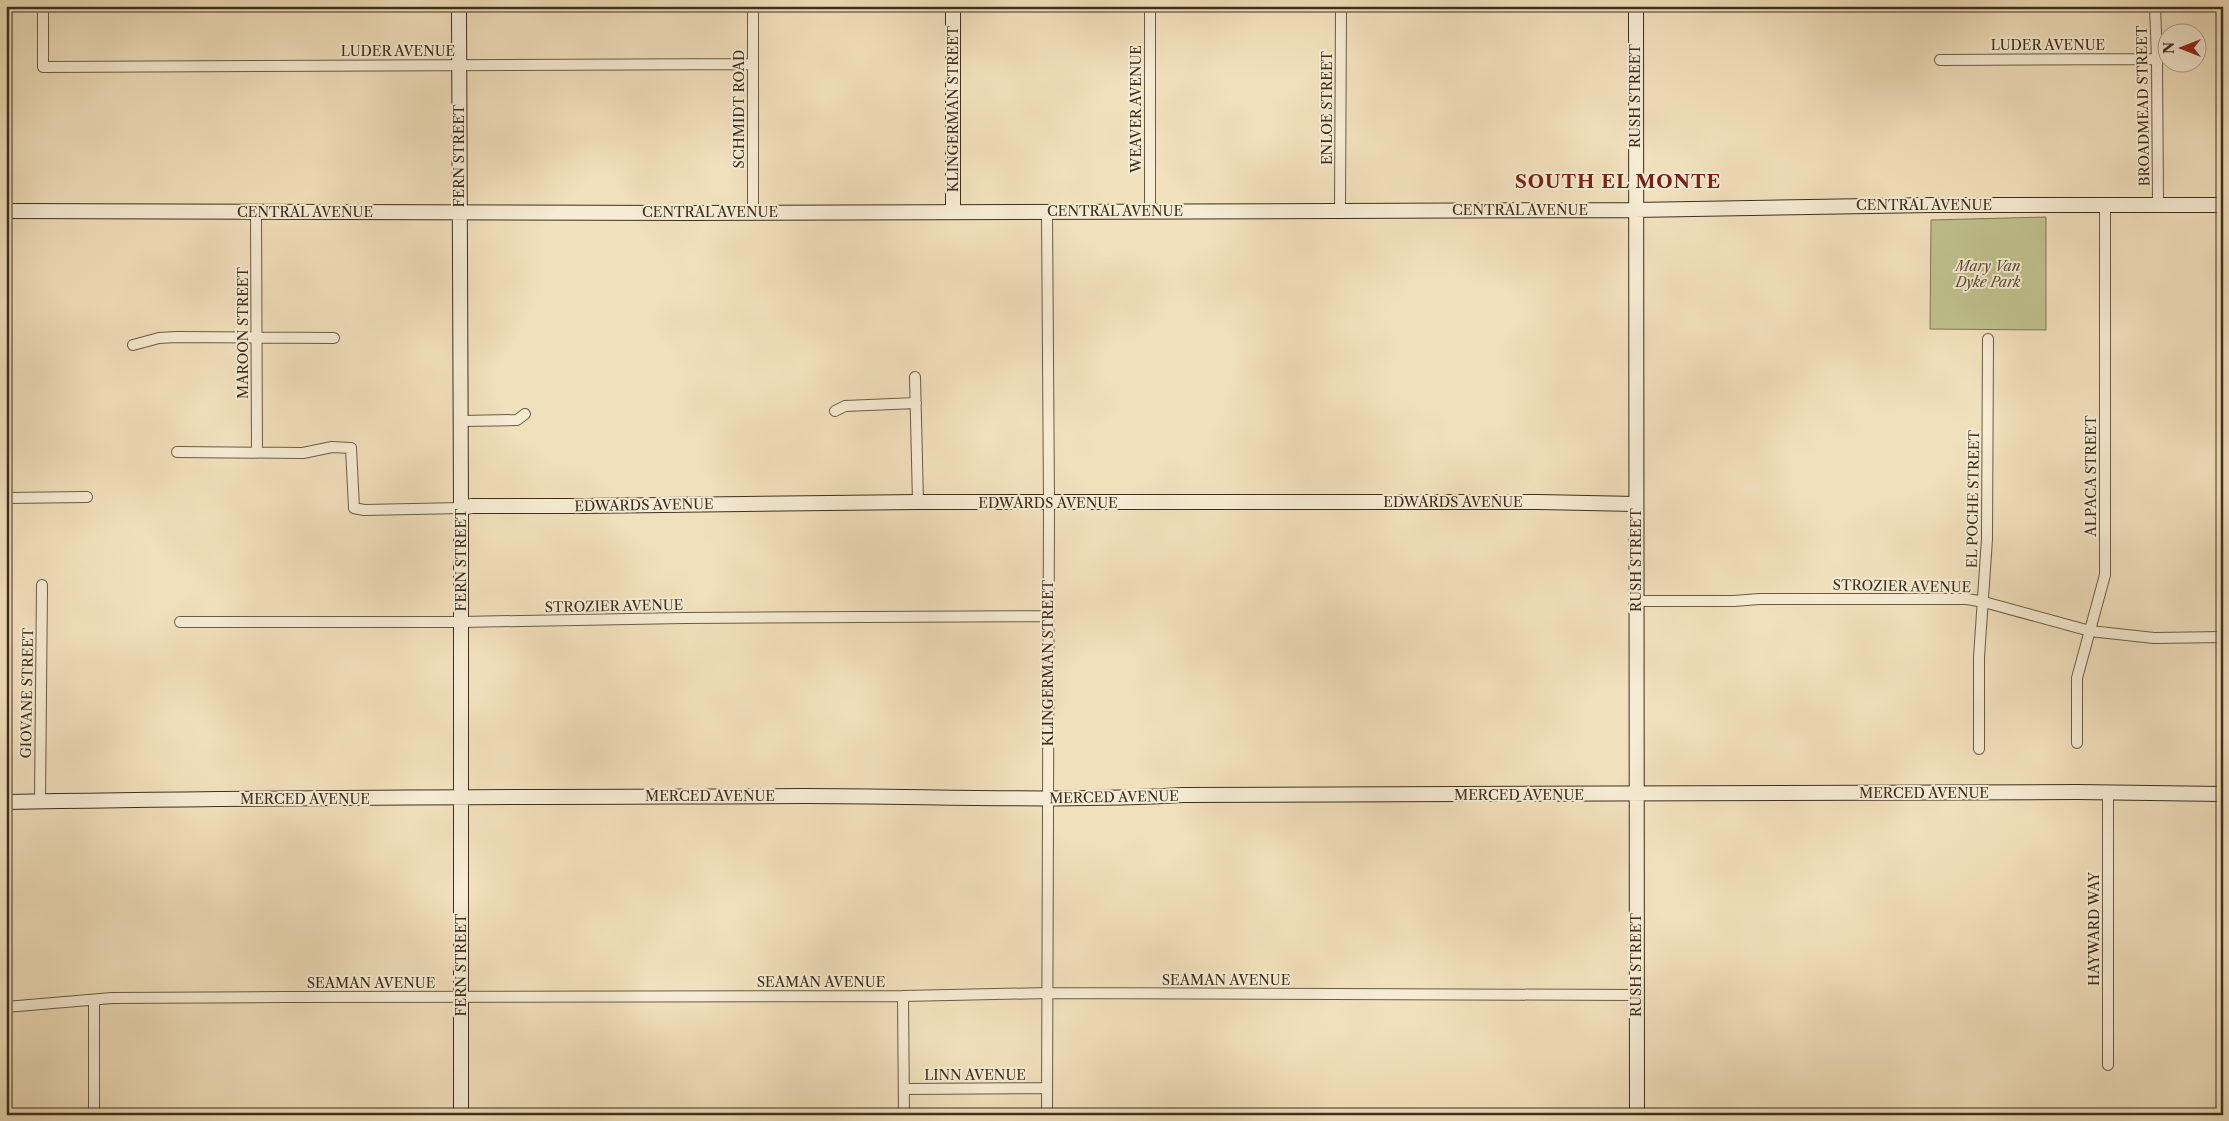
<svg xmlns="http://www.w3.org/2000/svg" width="2229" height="1121" viewBox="0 0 2229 1121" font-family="'Libre Caslon Text',serif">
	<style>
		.green { fill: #bfc18d; stroke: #7e7856 }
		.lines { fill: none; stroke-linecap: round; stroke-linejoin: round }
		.street-casing { stroke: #6b5b46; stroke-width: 12 }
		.secondary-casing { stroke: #3e2f1e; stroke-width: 16 }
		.street { stroke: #f6ebd3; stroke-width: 10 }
		.secondary { stroke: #f6ebd3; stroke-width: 14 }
		.labels { text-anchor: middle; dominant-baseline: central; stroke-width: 4; stroke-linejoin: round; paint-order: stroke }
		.street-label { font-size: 14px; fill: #3e2f1e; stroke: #f6ebd3 }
		.park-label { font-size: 14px; font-style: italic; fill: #584c34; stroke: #f6ebd3 }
		.district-label { font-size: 19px; font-weight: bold; letter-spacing: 1px; fill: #7a1f14; stroke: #f6ebd3 }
	</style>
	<rect width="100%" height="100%" fill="#f1e0bc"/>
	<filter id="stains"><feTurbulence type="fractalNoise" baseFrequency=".004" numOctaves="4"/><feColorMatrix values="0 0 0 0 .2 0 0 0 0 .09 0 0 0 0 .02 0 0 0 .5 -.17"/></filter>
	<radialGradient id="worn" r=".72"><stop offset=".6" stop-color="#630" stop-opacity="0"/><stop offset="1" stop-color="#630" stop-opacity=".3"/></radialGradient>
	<path class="green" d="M2046,217V330L1930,329L1931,220Z"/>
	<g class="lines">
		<defs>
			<path id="street" d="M43,6V67L753,64
				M1150,6V211
				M2155,6L2157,59L2158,205
				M1940,60L2157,59
				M1340,210L1341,6
				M256,212L257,453
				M753,212V6
				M133,345L159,338L176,337L334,338
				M915,377L918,502
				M835,411L845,406L916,403
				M461,421L517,420L525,414
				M177,452L303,453L332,447L351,448L354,508L364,510L461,508
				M6,498L87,497
				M1636,601H1734L1759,599H1967L1984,602L2090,631L2154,638L2223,637
				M180,622H461L684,618L1048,616
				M2077,743V678L2105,575V205
				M1979,749V657L1987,539L1988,339
				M2108,793V1065
				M40,801L42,585
				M903,996L904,1115
				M94,1000V1115
				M6,1007L112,998L283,997L903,996L1048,993L1636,995
				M904,1089L1047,1088
				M1047,1115L1049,503L1047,211"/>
			<path id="secondary" d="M459,6L461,508V1115
				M953,6V211
				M1636,6L1637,1115
				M6,211L687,213L1635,210L1932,205H2223
				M461,508L472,506H582L918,502H1539L1636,504
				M6,802C272,797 539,797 805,796C931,796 1057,802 1183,795L2077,792L2223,794"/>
		</defs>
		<use href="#street" class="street-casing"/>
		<use href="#secondary" class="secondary-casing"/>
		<use href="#street" class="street"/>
		<use href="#secondary" class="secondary"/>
	</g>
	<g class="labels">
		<g class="street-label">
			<text x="2048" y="45">LUDER AVENUE</text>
			<text x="398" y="51">LUDER AVENUE</text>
			<text transform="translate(1635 96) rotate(-90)">RUSH STREET</text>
			<text transform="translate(2143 106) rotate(-91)">BROADMEAD STREET</text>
			<text transform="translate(1327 108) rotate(-90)">ENLOE STREET</text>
			<text transform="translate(739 109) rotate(-90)">SCHMIDT ROAD</text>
			<text transform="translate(953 109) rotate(-90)">KLINGERMAN STREET</text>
			<text transform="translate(1136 109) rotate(-90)">WEAVER AVENUE</text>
			<text transform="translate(459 156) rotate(-90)">FERN STREET</text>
			<text x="1924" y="205">CENTRAL AVENUE</text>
			<text x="1520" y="210">CENTRAL AVENUE</text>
			<text x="1115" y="211">CENTRAL AVENUE</text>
			<text x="305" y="212">CENTRAL AVENUE</text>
			<text x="710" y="212">CENTRAL AVENUE</text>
			<text transform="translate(243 333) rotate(-90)">MAROON STREET</text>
			<text transform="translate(2091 476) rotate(-90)">ALPACA STREET</text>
			<text transform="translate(1973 499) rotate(-89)">EL POCHE STREET</text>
			<text x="1453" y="502">EDWARDS AVENUE</text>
			<text x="1048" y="503">EDWARDS AVENUE</text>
			<text transform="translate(644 505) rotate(-1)">EDWARDS AVENUE</text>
			<text transform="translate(461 560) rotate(-90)">FERN STREET</text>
			<text transform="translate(1636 560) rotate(-90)">RUSH STREET</text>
			<text transform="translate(1902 586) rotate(1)">STROZIER AVENUE</text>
			<text transform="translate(614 606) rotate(-1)">STROZIER AVENUE</text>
			<text transform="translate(1048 663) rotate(-90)">KLINGERMAN STREET</text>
			<text transform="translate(27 693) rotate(-89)">GIOVANE STREET</text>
			<text x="1924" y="793">MERCED AVENUE</text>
			<text x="1519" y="795">MERCED AVENUE</text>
			<text x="710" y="796">MERCED AVENUE</text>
			<text transform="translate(1114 797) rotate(-1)">MERCED AVENUE</text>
			<text x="305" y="799">MERCED AVENUE</text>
			<text transform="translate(2094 929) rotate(-90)">HAYWARD WAY</text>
			<text transform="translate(461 965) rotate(-90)">FERN STREET</text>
			<text transform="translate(1636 965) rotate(-90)">RUSH STREET</text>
			<text x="1226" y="980">SEAMAN AVENUE</text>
			<text x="821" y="982">SEAMAN AVENUE</text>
			<text x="371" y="983">SEAMAN AVENUE</text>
			<text x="975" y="1075">LINN AVENUE</text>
		</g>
		<g class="park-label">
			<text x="1988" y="266">Mary Van<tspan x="1988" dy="16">Dyke Park</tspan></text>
		</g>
		<g class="district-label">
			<text x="1618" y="181">SOUTH EL MONTE</text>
		</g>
	</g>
	<rect width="2229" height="1121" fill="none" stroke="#f1e0bc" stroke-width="25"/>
	<rect x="8" y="8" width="2214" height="1106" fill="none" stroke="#3e2f1e" stroke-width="2.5"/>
	<rect x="12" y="12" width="2204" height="1096" fill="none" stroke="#3e2f1e"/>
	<g transform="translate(2182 48) rotate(270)"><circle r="24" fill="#f6ebd3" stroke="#aca08b"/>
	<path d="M0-4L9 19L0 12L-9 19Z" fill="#8f2418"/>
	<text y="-8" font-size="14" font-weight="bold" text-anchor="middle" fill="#3e2f1e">N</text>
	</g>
	<rect width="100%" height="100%" filter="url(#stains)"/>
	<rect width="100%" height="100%" fill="url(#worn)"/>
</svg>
